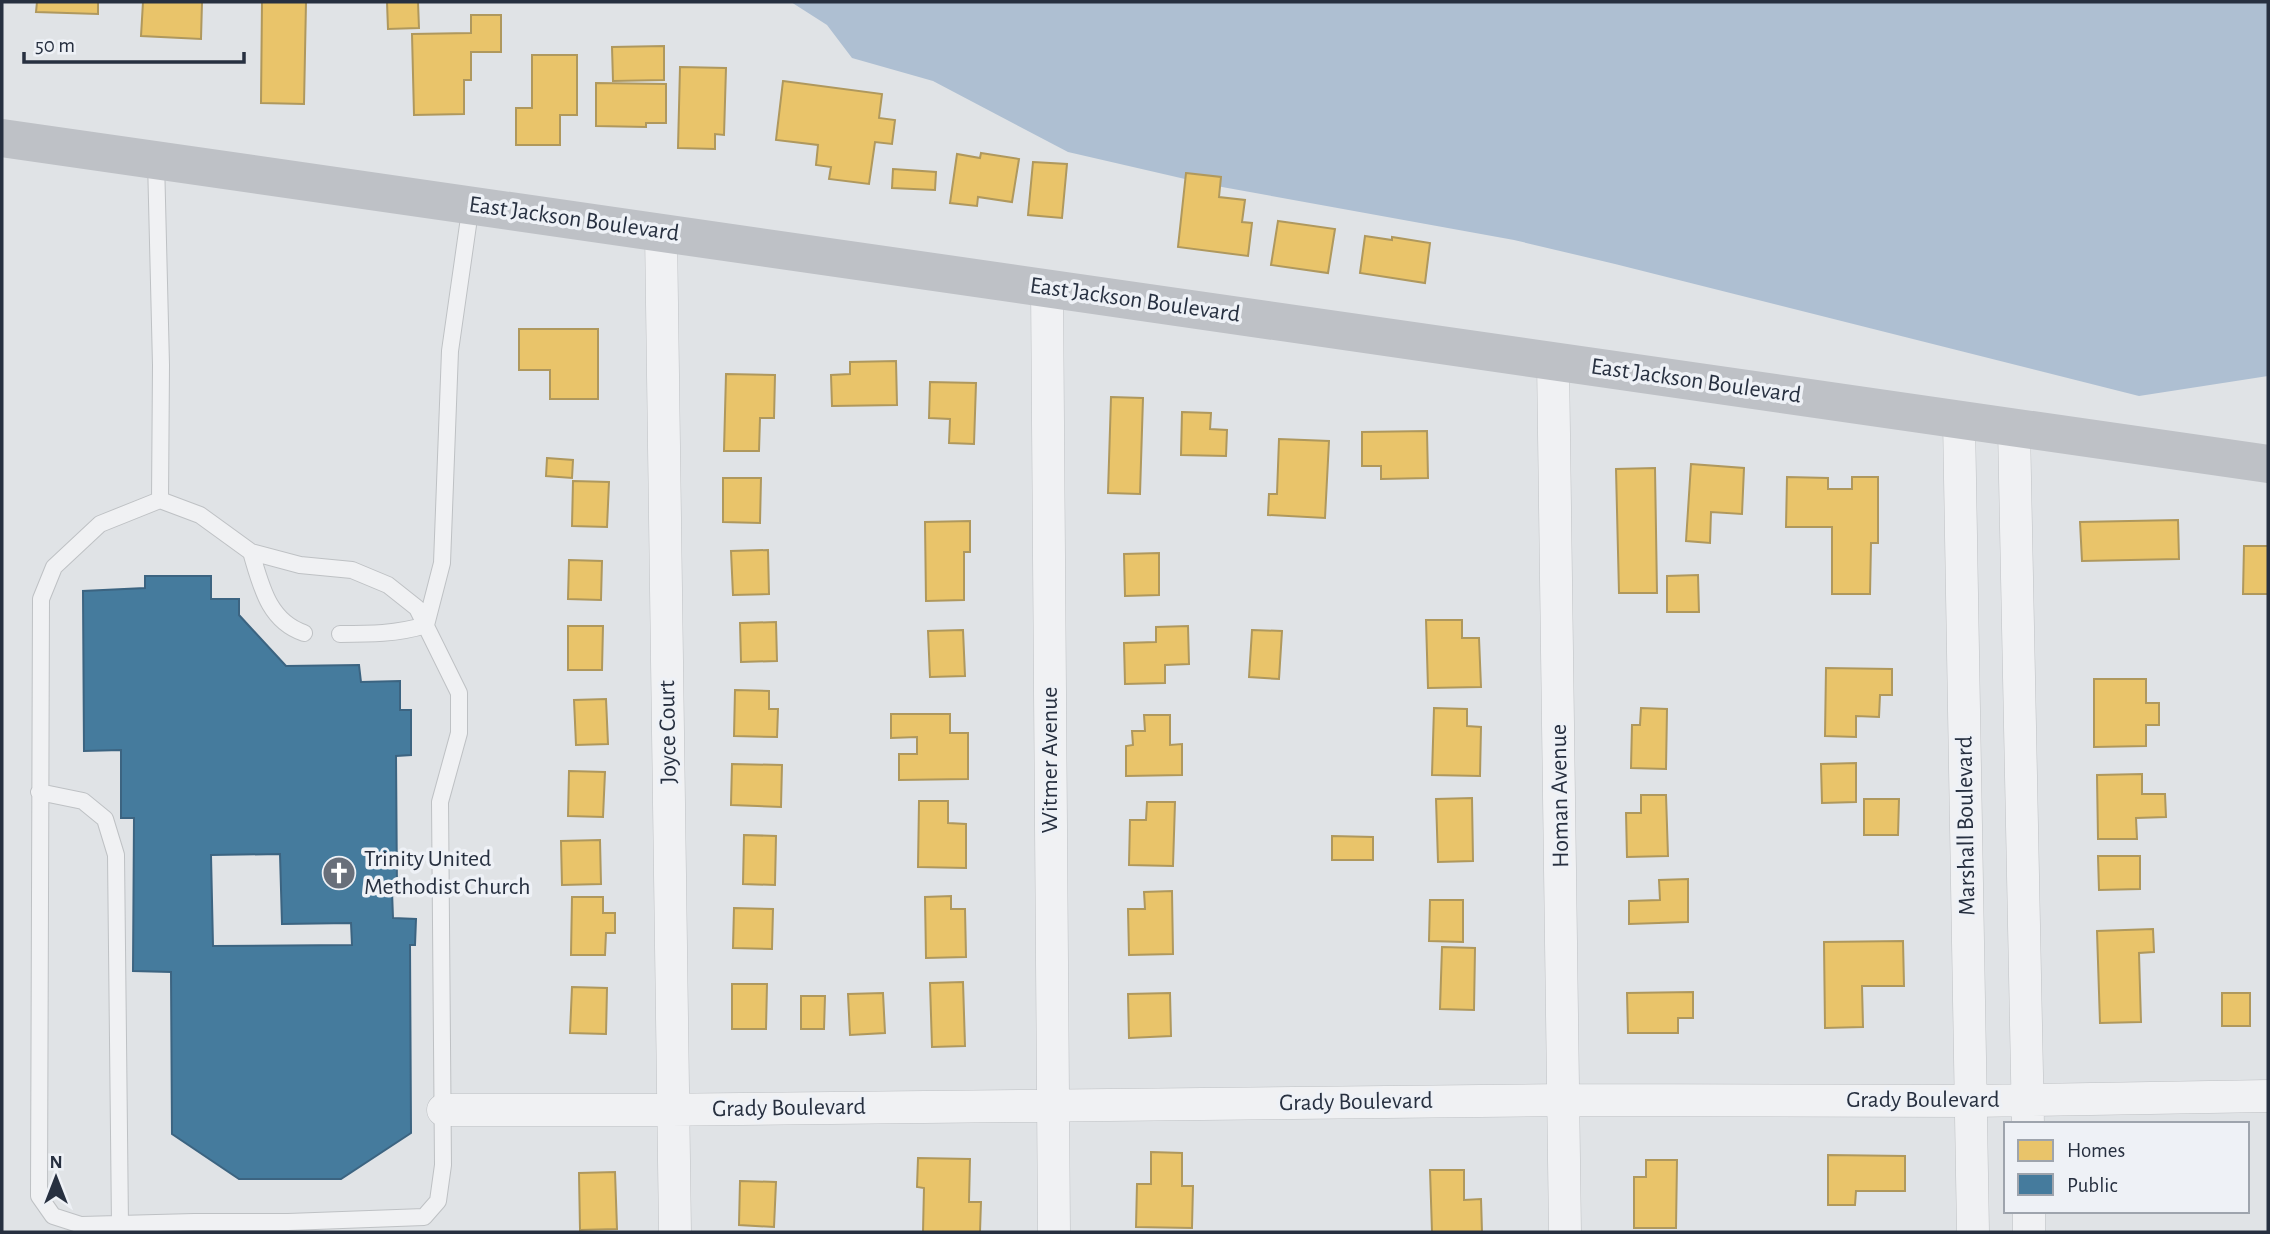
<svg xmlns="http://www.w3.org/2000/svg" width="2270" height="1234" viewBox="0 0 2270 1234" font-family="'Alegreya Sans',sans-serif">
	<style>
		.water { fill: #aebfd2 }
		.homes { fill: #e9c46a; stroke: #af985d; stroke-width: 2 }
		.public { fill: #457b9d; stroke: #3c6481; stroke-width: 2; fill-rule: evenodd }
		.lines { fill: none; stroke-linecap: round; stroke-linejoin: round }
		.lane-casing { stroke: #bec1c4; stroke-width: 18 }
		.street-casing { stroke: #bec1c4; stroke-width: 33 }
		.lane { stroke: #f0f1f3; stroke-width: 16 }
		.street { stroke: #f0f1f3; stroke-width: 32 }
		.secondary { stroke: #bec1c6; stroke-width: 38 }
		.labels { text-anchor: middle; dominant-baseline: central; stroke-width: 7; stroke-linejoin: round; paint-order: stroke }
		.street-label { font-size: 24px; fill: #273040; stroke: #eef1f6 }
		.poi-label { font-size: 24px; fill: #273040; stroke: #eef1f6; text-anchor: start }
	</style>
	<rect width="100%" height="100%" fill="#e0e3e6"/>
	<path class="water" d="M791,2H2268V376L2139,396L1615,264L1514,240L1211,185L1068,152L933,81L852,58L827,25Z"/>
	<path class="homes" d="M37,2H98V14L36,12Z
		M143,2H202L201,39L141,36Z
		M262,2H306L304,104L261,103Z
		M387,2H418L419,28L388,29Z
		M471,15H501V52H471V80H464V114L414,115L412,34L471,33Z
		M664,46V80L613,81L612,47Z
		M532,55H577V115H560V145H516V108H532Z
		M680,67L726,68L724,135L715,134V149L678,148Z
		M783,81L882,94L879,118L895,120L892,144L875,142L869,184L829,179L831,167L816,165L818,145L776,140Z
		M596,83L666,84V123H646V127L596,126Z
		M981,153L1019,159L1012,202L978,197L977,206L950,203L957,154L980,158Z
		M1033,162L1067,164L1062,218L1028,215Z
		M893,169L936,172L935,190L892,188Z
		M1186,173L1221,177L1219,197L1245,200L1242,222L1252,223L1248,256L1178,247Z
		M1278,221L1335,229L1328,273L1271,265Z
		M1365,236L1392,240V237L1430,243L1425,283L1360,273Z
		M519,329H598V399H550V370H519Z
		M896,361L897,405L832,406L831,375L850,374V362Z
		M726,374L775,375L774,418H760L759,451H724Z
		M930,382L976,383L974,444L949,443L950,419L929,418Z
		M1111,397L1143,398L1140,494L1108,493Z
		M1182,412L1211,413L1210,429L1227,430L1226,456L1181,455Z
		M1427,431L1428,478L1381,479V466H1362V432Z
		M1279,439L1329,441L1325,518L1268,515L1269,494H1277Z
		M547,458L573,460L572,478L546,476Z
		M1691,464L1744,468L1742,514L1711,512L1710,543L1686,541Z
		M1655,468L1657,593H1619L1616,469Z
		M1787,477L1828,478V489H1852V477H1878V543H1871L1870,594H1832V527H1786Z
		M723,478H761L760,523L723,522Z
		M573,481L609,482L607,527L572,526Z
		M2178,520L2179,559L2082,561L2080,522Z
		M970,521V552H964V600L926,601L925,522Z
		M2244,546H2268V594H2243Z
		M768,550L769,594L733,595L731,551Z
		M1159,553V595L1125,596L1124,554Z
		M569,560L602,561L601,600L568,599Z
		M1698,575L1699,612H1667V576Z
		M1426,620H1462V638H1479L1481,687L1428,688Z
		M776,622L777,661L741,662L740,623Z
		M568,626H603L602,670H568Z
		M1188,626L1189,664L1165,665V683L1125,684L1124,643L1156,642V627Z
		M963,630L965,676L930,677L928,631Z
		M1252,630L1282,631L1279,679L1249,677Z
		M1826,668L1892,669V695H1880L1879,717L1856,716V737L1825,736Z
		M2094,679H2146V703H2159V725H2146V746L2094,747Z
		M735,690L769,691V709H778L777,737L734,736Z
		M606,699L608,744L576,745L574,700Z
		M1434,708L1467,709V726L1481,727L1480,776L1432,775Z
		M1641,708L1667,709L1666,769L1631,768L1632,725H1640Z
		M891,714H950V733H968V779L899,780V754H917V737L891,738Z
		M1144,715H1170V745L1182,744V775L1126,776V746L1133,745L1132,731H1145Z
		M1856,763V802L1822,803L1821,764Z
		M732,764L782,765L781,807L731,805Z
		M569,771L605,772L603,817L568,816Z
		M2142,774V794H2165L2166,817L2136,818L2137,839H2098L2097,775Z
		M1641,795H1666L1668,856L1627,857L1626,813H1641Z
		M1472,798L1473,861L1438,862L1436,799Z
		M1864,799H1899L1898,835H1864Z
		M919,801H948V823L966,824V868L918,867Z
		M1147,802H1175L1173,866L1129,865L1130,820H1146Z
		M744,835L776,836L775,885L743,884Z
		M1332,836L1373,837V860H1332Z
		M600,840L601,884L562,885L561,841Z
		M2098,856H2140V889L2099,890Z
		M1688,879V922L1629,924V901L1660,900L1659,880Z
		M1172,891L1173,954L1129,955L1128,909H1145L1144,892Z
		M951,896V909H965L966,957L926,958L925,897Z
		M572,897H603V913H615V933H606L605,955H571Z
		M1430,900H1463V942L1429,941Z
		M734,908L773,909L772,949L733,948Z
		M2153,929L2154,952L2139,953L2141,1022L2100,1023L2097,931Z
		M1903,941L1904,986H1862L1863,1027L1825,1028L1824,942Z
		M1442,947L1475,948L1474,1010L1440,1009Z
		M963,982L965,1046L932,1047L930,983Z
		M732,984H767L766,1029H732Z
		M572,987L607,988L606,1034L570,1033Z
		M1693,992V1018H1678V1033H1628L1627,993Z
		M883,993L885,1033L850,1035L848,994Z
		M1170,993L1171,1036L1129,1038L1128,994Z
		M2222,993H2250V1026H2222Z
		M801,996H825L824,1029H801Z
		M1151,1152L1182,1153V1186H1193L1192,1228L1136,1227L1137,1184H1151Z
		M1828,1155L1905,1156V1191H1856L1855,1205H1828Z
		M918,1158L970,1159L969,1202H981L980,1232H923L924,1188L917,1187Z
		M1646,1160H1677L1676,1228H1634V1177H1646Z
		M1430,1170H1464V1200L1481,1199L1482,1232H1432Z
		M615,1172L617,1229L580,1230L579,1173Z
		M740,1181L776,1182L774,1227L739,1225Z"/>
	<path class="public" d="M145,576H211V599H239V615L286,666L359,665L361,682L400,681V710H411V755L396,756L397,891H392L393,918L416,919L415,945H410L411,1133L341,1179H239L172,1134L171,972L133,971L134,818H121V750L84,751L83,591L145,588ZM280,854L282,924L351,923L352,945L213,946L211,855Z"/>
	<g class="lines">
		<defs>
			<path id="lane" d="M156,160L161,365L160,500L100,524L54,567L41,599L39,1196L53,1216L81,1225L194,1222H288L424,1217L438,1201L443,1165L440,802L459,733V693L417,608L388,585L352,570L300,565L251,552L200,515L160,500
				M251,552C261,585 268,621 304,633
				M340,634C369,634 397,634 426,625L442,563L450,351L471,204
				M39,792L83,801L105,819L116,855L120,1225"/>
			<path id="street" d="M661,232L675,1232
				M1047,287L1054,1232
				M1553,361L1565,1232
				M1959,420L1973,1232
				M2014,428L2028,1124
				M443,1110H649L1564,1100L1971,1101L2268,1096
				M2029,1211V1232"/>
		</defs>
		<use href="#lane" class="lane-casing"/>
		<use href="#street" class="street-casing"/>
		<use href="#lane" class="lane"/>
		<use href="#street" class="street"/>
		<path class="secondary" d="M2,138L2268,464"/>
	</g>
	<defs>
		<symbol id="church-disc" viewBox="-11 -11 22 22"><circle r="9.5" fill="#686f7a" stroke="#eef1f6"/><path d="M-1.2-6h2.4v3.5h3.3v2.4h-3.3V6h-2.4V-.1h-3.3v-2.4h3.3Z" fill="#fff"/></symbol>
	</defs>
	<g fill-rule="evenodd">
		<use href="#church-disc" x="320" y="854" width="38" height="38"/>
	</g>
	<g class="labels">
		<g class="street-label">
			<text transform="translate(574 219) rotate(8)">East Jackson Boulevard</text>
			<text transform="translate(1135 300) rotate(8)">East Jackson Boulevard</text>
			<text transform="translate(1696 381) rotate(8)">East Jackson Boulevard</text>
			<text transform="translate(668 732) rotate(-91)">Joyce Court</text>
			<text transform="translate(1050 760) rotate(-90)">Witmer Avenue</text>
			<text transform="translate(1560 796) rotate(-91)">Homan Avenue</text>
			<text transform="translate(1966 826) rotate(-91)">Marshall Boulevard</text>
			<text x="1923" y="1100">Grady Boulevard</text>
			<text transform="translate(1356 1102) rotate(-1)">Grady Boulevard</text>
			<text transform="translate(789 1108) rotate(-1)">Grady Boulevard</text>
		</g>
		<g class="poi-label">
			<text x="364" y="859">Trinity United<tspan x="364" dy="28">Methodist Church</tspan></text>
		</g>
	</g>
	<rect width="2270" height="1234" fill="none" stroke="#273040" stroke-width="7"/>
	<rect x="2004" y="1122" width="245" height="91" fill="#eef1f6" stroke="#9ea4ad" stroke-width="2"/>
	<rect x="2018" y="1140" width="35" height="21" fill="#e9c46a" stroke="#9ea4ad" stroke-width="2"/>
	<text x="2067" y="1157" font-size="21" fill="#273040">Homes</text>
	<rect x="2018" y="1174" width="35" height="21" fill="#457b9d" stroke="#9ea4ad" stroke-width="2"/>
	<text x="2067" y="1192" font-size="21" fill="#273040">Public</text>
	<g transform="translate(56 1178)" stroke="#eef1f6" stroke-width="5" paint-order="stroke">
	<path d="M0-5L12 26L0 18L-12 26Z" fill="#273040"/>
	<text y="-10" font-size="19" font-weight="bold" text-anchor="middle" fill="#273040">N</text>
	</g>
	<path d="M24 52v10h220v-10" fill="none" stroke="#273040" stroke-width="3.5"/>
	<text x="35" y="52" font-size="21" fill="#273040" stroke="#eef1f6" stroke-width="5" paint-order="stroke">50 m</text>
</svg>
